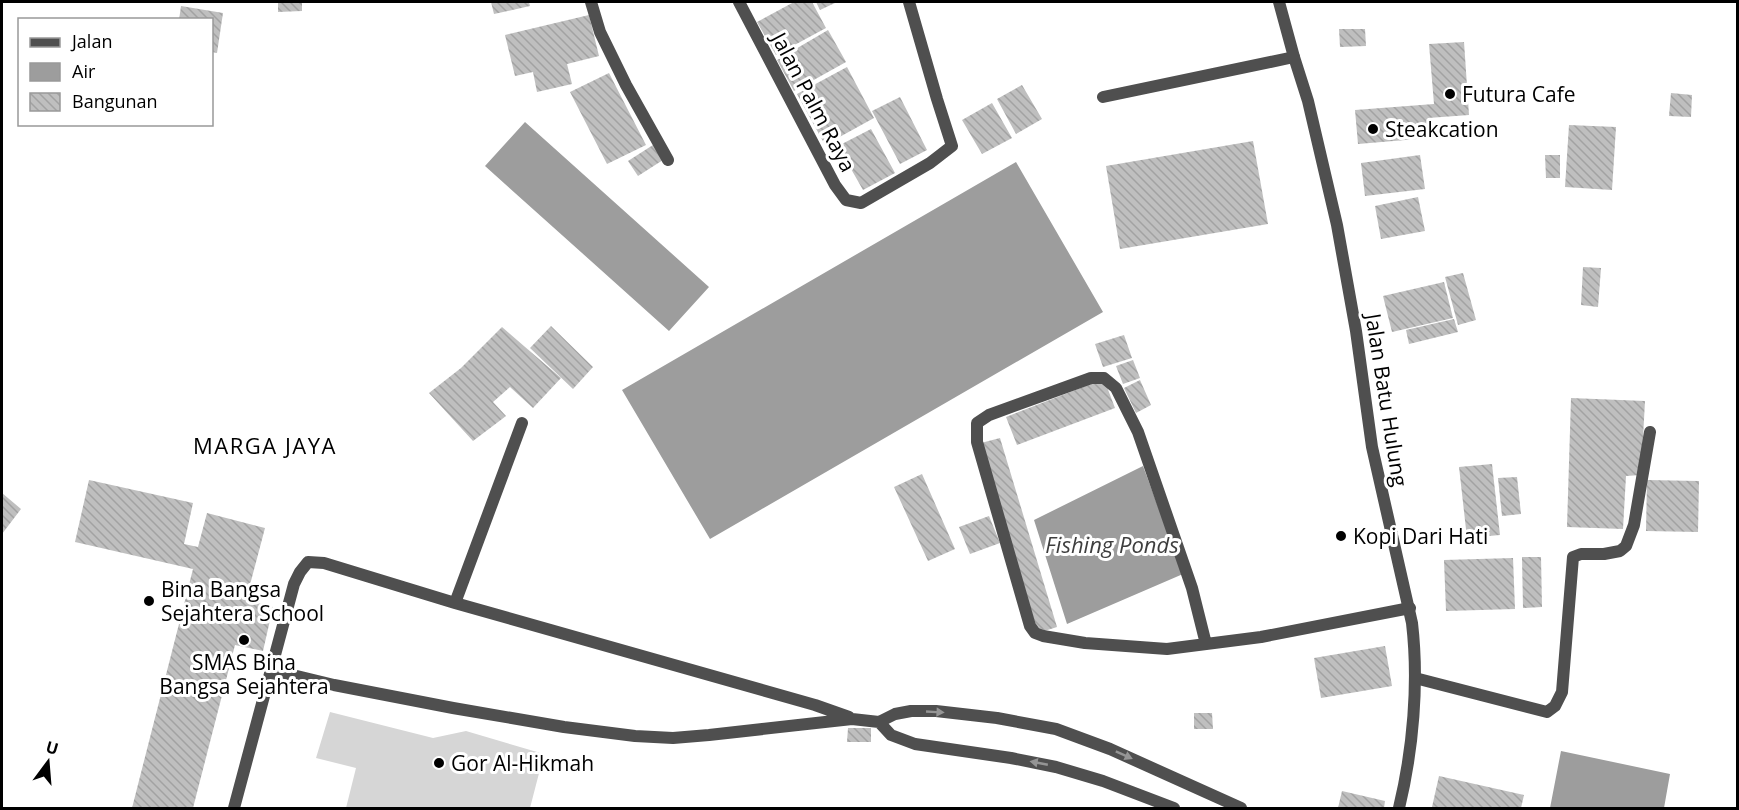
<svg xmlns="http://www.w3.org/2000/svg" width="1739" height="810" viewBox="0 0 1739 810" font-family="'Open Sans',sans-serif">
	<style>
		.pitch { fill: #d6d6d6 }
		.water { fill: #9d9d9d }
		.building { fill: url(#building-back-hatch) }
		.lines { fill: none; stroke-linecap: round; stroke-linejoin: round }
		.service { stroke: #4f4f4f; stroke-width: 12 }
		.minor { stroke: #4f4f4f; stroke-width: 12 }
		.tertiary { stroke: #4f4f4f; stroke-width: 12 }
		.oneway { fill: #959595 }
		.poi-dot { fill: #000; stroke: #fff; stroke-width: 2 }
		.labels { text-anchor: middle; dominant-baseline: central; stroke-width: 6; stroke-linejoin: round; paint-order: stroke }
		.poi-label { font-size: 21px; fill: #000; stroke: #fff; text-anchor: start }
		.street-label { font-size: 21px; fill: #000; stroke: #fff }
		.neighbourhood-label { font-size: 22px; letter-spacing: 1.5px; fill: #000; stroke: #fff }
		.water-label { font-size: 22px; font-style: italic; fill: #3e3e3e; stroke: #fff }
	</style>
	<defs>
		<pattern id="building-back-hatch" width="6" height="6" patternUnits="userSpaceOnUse" patternTransform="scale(1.5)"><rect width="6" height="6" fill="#bfbfbf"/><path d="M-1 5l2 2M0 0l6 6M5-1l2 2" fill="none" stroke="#a2a2a2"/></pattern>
	</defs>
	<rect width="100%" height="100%" fill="#fff"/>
	<path class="pitch" d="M330,712L433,738L466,731L544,754L530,808H346L356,768L316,758Z"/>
	<path class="water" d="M525,122L709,287L669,331L485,166Z
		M1016,162L1103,312L710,539L622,390Z
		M1143,466L1183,574L1067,624L1034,520Z
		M1561,751L1670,774L1664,808H1550Z"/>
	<path class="building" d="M278,2H302V11L278,12Z
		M491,2H529L530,6L494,14Z
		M794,2H812L826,28L776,55L757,22Z
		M816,2H834L835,3L820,10Z
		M181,6L223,13L217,53L212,52V20H179Z
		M589,15L599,56L567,64L572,84L537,92L533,72L515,76L505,35Z
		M1339,29H1365L1366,46L1340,47Z
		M828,30L846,62L794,91L777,60Z
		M1464,42L1469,115L1428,118L1429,138L1358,144L1355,110L1434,104L1429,44Z
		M847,67L874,118L825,145L797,94Z
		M609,73L646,145L607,164L570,92Z
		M1022,85L1042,119L1016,134L997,99Z
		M1671,93L1692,95L1691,117L1669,116Z
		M900,97L927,150L900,164L872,111Z
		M992,103L1012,138L982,154L962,120Z
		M1569,125L1616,127L1612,190L1565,187Z
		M871,129L895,173L863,190L838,146Z
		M1253,141L1268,224L1120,249L1106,166Z
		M653,145L663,160L638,176L628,161Z
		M1420,155L1425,189L1365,196L1361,163Z
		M1545,155H1560V178H1546Z
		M1418,197L1425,231L1381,239L1375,206Z
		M1583,267L1601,268L1598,307L1581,305Z
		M1463,273L1476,320L1458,325L1445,277Z
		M1444,282L1453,318L1392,332L1383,296Z
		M1454,319L1458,332L1409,344L1406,330Z
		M551,326L593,367L573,389L530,348Z
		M502,327L561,378L533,408L510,387L493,402L506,416L473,441L429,393L461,368Z
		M1124,335L1132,358L1103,367L1095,344Z
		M1133,360L1140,378L1123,384L1116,366Z
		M1104,379L1115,408L1017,445L1006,417Z
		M1140,380L1151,405L1136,413L1124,388Z
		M1571,398L1645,401L1641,475L1626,476L1623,529L1567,527Z
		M1000,438L1057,627L1038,633L981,443Z
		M1492,464L1500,535L1467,538L1459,467Z
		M922,474L955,549L928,561L894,487Z
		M1517,477L1521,514L1502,516L1498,478Z
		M89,480L193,503L184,544L198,547L207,513L265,528L246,600L273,607L263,651L235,645L193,808H132L193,569L75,542Z
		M1647,480L1699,481L1698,532L1646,531Z
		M2,493L21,509L2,534Z
		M989,516L1000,543L970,554L959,527Z
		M1522,557H1541L1542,607L1523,608Z
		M1513,558L1515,609L1446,611L1444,560Z
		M1385,646L1392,686L1321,698L1314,658Z
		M1194,713H1212L1213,729H1194Z
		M848,728H871V742H847Z
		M1439,776L1524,795L1521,808H1438L1432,807Z
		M1342,791L1385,801L1384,808H1338Z"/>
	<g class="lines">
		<path class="service" d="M1206,644L1192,588L1138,432L1116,388L1104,378H1091L989,415L977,423V442L1030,626L1035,633L1043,636L1085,643L1167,649L1261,637L1410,608"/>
		<path class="minor" d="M591,2L600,32L626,85L668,160
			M739,2L835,185L846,200L861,203L930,163L952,146L937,99L909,2
			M1103,97L1294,57
			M455,603L522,423
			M272,670L334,685L453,708L564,727L635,736L673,738L709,735L852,719L879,722L895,714L911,711H936L997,718L1056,729L1110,749L1241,808
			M1415,678L1547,712L1555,706L1562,692L1573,557L1581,554H1604L1620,551L1626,546L1634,525L1650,432
			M879,722L891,735L915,744L1011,758L1056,767L1103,781L1174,808
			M234,808L294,584L300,572L308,562L324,563L455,603L815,705L849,717"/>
		<path class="tertiary" d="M1279,2L1294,57L1308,101L1337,225L1356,331L1372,447L1412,623C1419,683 1413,750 1399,808"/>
	</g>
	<defs><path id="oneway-solid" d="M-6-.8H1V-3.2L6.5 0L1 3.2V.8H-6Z" transform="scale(1.5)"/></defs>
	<g class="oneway">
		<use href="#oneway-solid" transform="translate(935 712) rotate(3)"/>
		<use href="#oneway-solid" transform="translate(1124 755) rotate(24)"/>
		<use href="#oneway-solid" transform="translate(1039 763) rotate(-169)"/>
	</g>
	<g class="poi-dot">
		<circle cx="1450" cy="94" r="6"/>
		<circle cx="1373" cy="129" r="6"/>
		<circle cx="1341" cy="536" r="6"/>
		<circle cx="149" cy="601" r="6"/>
		<circle cx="244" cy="640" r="6"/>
		<circle cx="439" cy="763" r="6"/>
	</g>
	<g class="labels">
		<g class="poi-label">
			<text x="1462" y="94">Futura Cafe</text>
			<text x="1385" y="129">Steakcation</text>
			<text x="1353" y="536">Kopi Dari Hati</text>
			<text x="161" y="589">Bina Bangsa<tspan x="161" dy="24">Sejahtera School</tspan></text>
			<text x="244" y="662" text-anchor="middle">SMAS Bina<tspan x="244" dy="24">Bangsa Sejahtera</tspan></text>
			<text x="451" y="763">Gor Al-Hikmah</text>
		</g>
		<g class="street-label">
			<text transform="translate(814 102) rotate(62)">Jalan Palm Raya</text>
			<text transform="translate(1387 400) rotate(81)">Jalan Batu Hulung</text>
		</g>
		<g class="neighbourhood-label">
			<text x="265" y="445">MARGA JAYA</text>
		</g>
		<g class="water-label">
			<text x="1112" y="544">Fishing Ponds</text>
		</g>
	</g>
	<rect width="1739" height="810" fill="none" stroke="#000000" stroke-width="6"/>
	<rect x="18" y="18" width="195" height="108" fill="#ffffff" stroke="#999999" stroke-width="1.5"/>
	<rect x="30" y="38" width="30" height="9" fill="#4f4f4f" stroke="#999999" stroke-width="1.5"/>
	<text x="72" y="48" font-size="18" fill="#000000">Jalan</text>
	<rect x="30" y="63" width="30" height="18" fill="#9d9d9d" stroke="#999999" stroke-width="1.5"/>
	<text x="72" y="78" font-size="18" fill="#000000">Air</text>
	<rect x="30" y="93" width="30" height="18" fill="url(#building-back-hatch)" stroke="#999999" stroke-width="1.5"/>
	<text x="72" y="108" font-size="18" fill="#000000">Bangunan</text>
	<g transform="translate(48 762) rotate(16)" stroke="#ffffff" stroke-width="4.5" paint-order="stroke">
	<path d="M0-4.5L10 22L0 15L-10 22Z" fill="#000000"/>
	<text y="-9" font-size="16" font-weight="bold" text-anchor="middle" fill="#000000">U</text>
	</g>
</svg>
